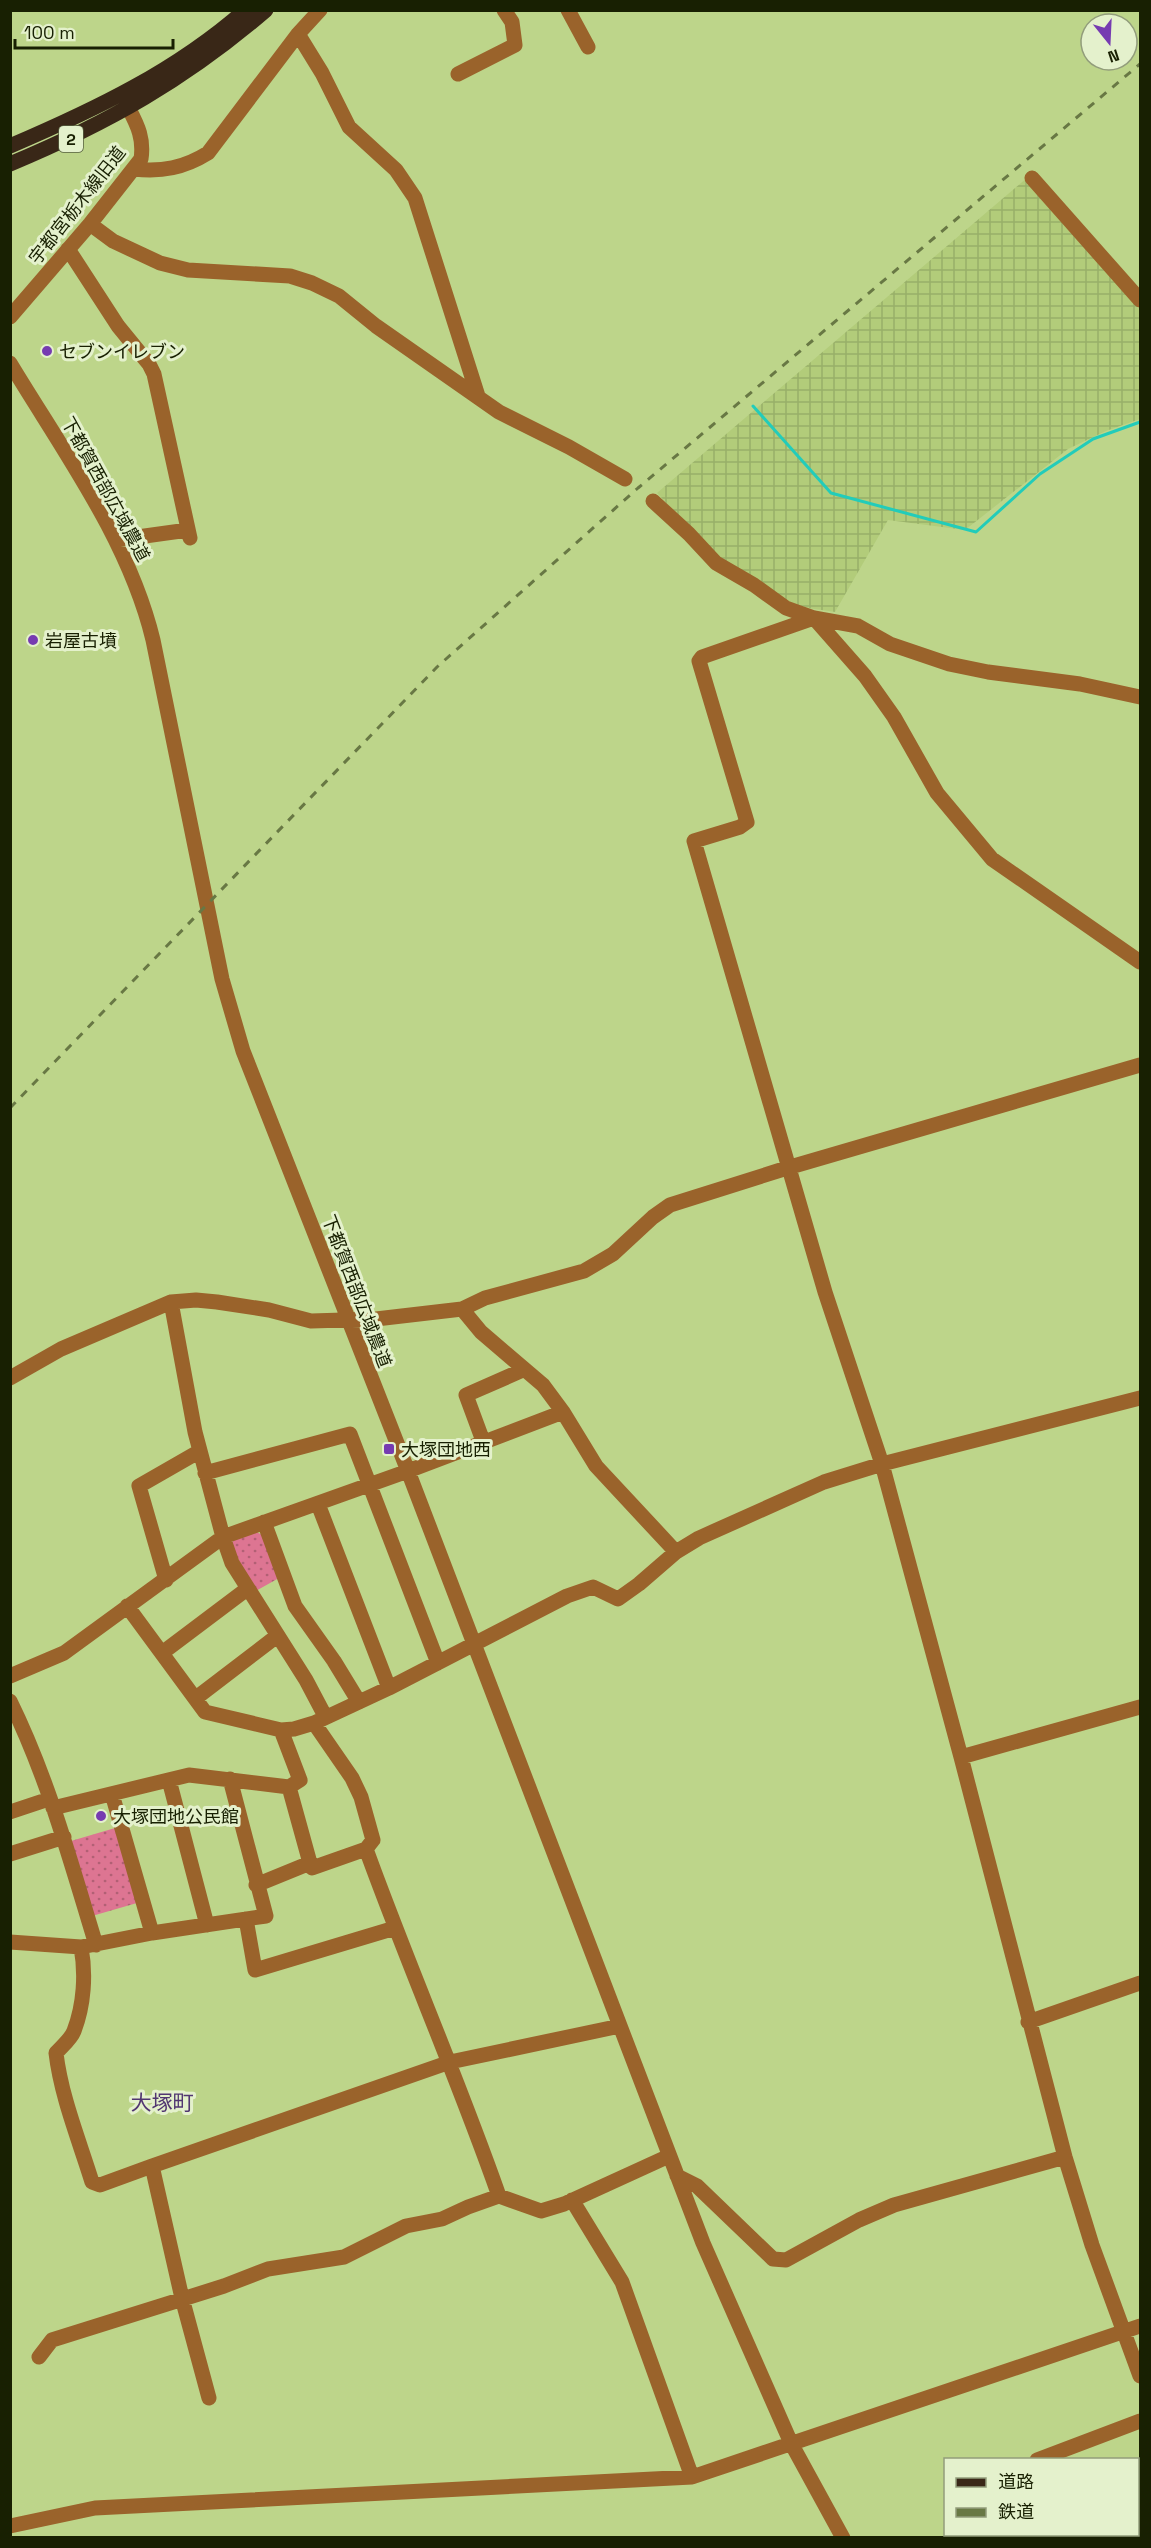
<svg xmlns="http://www.w3.org/2000/svg" width="1151" height="2548" viewBox="0 0 1151 2548" font-family="'Space Grotesk','Noto Sans JP',sans-serif">
	<style>
		.industrial { fill: url(#industrial-grid) }
		.grass { fill: url(#grass-dots) }
		.lines { fill: none; stroke-linecap: round; stroke-linejoin: round }
		.stream { stroke: #22ccba; stroke-width: 3 }
		.minor { stroke: #9a632b; stroke-width: 15 }
		.major { stroke: #392717; stroke-width: 15 }
		.rail { stroke: #687844; stroke-width: 3; stroke-dasharray: 8 8; stroke-linecap: butt }
		.poi-dot { fill: #763bb1; stroke: #e4f1cc; stroke-width: 2 }
		.labels { text-anchor: middle; dominant-baseline: central; stroke-width: 6; stroke-linejoin: round; paint-order: stroke }
		.shield { fill: #e4f1cc; stroke: #555f3f; stroke-width: 1.5 }
		.shield-label { font-size: 16px; font-weight: bold; fill: #182002 }
		.street-label { font-size: 18px; fill: #182002; stroke: #e4f1cc }
		.poi-label { font-size: 18px; fill: #182002; stroke: #e4f1cc; text-anchor: start }
		.quarter-label { font-size: 21px; fill: #513671; stroke: #e4f1cc }
	</style>
	<defs>
		<pattern id="industrial-grid" width="8" height="8" patternUnits="userSpaceOnUse" patternTransform="scale(1.5)"><rect width="8" height="8" fill="#b2cc7a"/><path d="M0 4h8M4 0v8" fill="none" stroke="#98af68"/></pattern>
		<pattern id="grass-dots" width="8" height="8" patternUnits="userSpaceOnUse" patternTransform="scale(1.5)"><rect width="8" height="8" fill="#dd7592"/><path d="M2 2h.1M6 6h.1" fill="none" stroke="#b26075" stroke-width="1.8" stroke-linecap="round"/></pattern>
	</defs>
	<rect width="100%" height="100%" fill="#bdd58a"/>
	<path class="industrial" d="M1028,177L1140,306V419L1106,431L1068,449L965,530L888,520L835,612L808,608L782,600L720,560L657,493Z"/>
	<path class="grass" d="M255,1531L262,1535L279,1578L254,1592L231,1544L234,1539Z
		M115,1828L137,1903L92,1916L71,1841Z"/>
	<g class="lines">
		<path class="stream" d="M753,406L831,493L976,532L1040,474L1093,439L1140,422"/>
		<path class="minor" d="M568,10L588,47
			M298,34L322,73L349,127L396,170L415,198L478,396
			M458,74L515,45L512,22L504,10
			M134,169C162,172 184,168 208,153L298,34L320,10
			M1032,178L1140,300
			M90,224L113,241L160,263L188,270L290,276L312,283L339,296L376,326L499,412L569,447L625,479
			M68,249L118,326L149,364L154,374L190,538
			M10,317L90,224L141,159C144,139 138,126 129,109
			M10,363C63,451 129,540 153,640L222,979L243,1051L408,1471L703,2243L791,2443L843,2538
			M653,501L689,534L716,563L754,585L786,608L814,618L858,626L890,644L949,664L988,672L1080,684L1140,697
			M116,540L188,530
			M814,618L702,657L699,661L747,822L740,827L694,841L825,1292L882,1464L961,1757L1065,2157L1092,2245L1140,2376
			M814,618L865,676L894,717L937,793L992,859L1140,962
			M171,1302L195,1432L223,1537L232,1563L306,1680L325,1716
			M462,1309L481,1332L543,1385L563,1412L596,1466L676,1552
			M10,1378L61,1349L171,1302L196,1300L217,1302L269,1310L311,1321L376,1319L462,1309L485,1298L584,1271L613,1254L653,1217L670,1205L787,1168L1140,1065
			M483,1441L466,1395L523,1370
			M205,1473L350,1434L438,1663
			M318,1504L389,1688
			M264,1522L295,1606L334,1661L359,1702
			M166,1580L139,1486L200,1451
			M127,1606L205,1712L281,1730L294,1729L314,1723L389,1688L567,1596L593,1587L618,1599L639,1584L676,1552L699,1538L824,1482L882,1464L1140,1398
			M162,1653L247,1589
			M10,1676L64,1653L223,1537L408,1471L563,1412
			M196,1698L277,1636
			M10,1701C48,1778 71,1863 96,1945
			M314,1723L352,1778L361,1797L373,1840L366,1849C408,1965 458,2079 499,2196
			M961,1757L1140,1707
			M169,1780L207,1925
			M112,1794L152,1933
			M53,1808L189,1775L289,1787L300,1780L281,1730
			M10,1812L49,1799
			M10,1854L64,1837
			M310,1863L312,1868L366,1849
			M256,1885L310,1863L289,1787
			M246,1919L255,1970L395,1928
			M10,1942L81,1947L152,1933L266,1916L230,1779
			M81,1947C86,1974 84,2005 74,2031C71,2039 62,2046 56,2053C61,2096 79,2140 92,2182L100,2185L152,2166
			M1028,2022L1140,1983
			M677,2176L697,2186L773,2259L786,2260L859,2220L894,2205L1065,2157
			M572,2200L622,2282L692,2477
			M39,2357L52,2340L224,2286L268,2269L344,2257L406,2226L442,2219L468,2207L499,2196L541,2211L564,2204L669,2156
			M209,2398L182,2298L152,2166L450,2062L620,2026
			M1037,2460L1140,2421
			M10,2526L95,2508L692,2477L1140,2326
			M976,2538L981,2534"/>
		<path class="major" d="M10,146C94,110 176,71 245,10
			M10,164C108,123 186,79 266,10"/>
		<path class="rail" d="M10,1108L437,667L638,488L1140,64"/>
	</g>
	<g class="poi-dot">
		<circle cx="47" cy="351" r="6"/>
		<circle cx="33" cy="640" r="6"/>
		<rect x="383" y="1443" width="12" height="12" rx="3"/>
		<circle cx="101" cy="1816" r="6"/>
	</g>
	<g class="labels">
		<rect class="shield" x="59" y="126" width="24" height="26" rx="4.5"/>
		<g class="shield-label">
			<text x="71" y="139">2</text>
		</g>
		<g class="street-label">
			<text transform="translate(77 205) rotate(-52)">宇都宮栃木線旧道</text>
			<text transform="translate(106 489) rotate(61)">下都賀西部広域農道</text>
			<text transform="translate(357 1291) rotate(69)">下都賀西部広域農道</text>
		</g>
		<g class="poi-label">
			<text x="59" y="351">セブンイレブン</text>
			<text x="45" y="640">岩屋古墳</text>
			<text x="401" y="1449">大塚団地西</text>
			<text x="113" y="1816">大塚団地公民館</text>
		</g>
		<g class="quarter-label">
			<text x="162" y="2102">大塚町</text>
		</g>
	</g>
	<rect width="1151" height="2548" fill="none" stroke="#182002" stroke-width="24"/>
	<rect x="944" y="2458" width="195" height="78" fill="#e4f1cc" stroke="#929d7b" stroke-width="1.5"/>
	<rect x="956" y="2478" width="30" height="9" fill="#392717" stroke="#929d7b" stroke-width="1.5"/>
	<text x="998" y="2488" font-size="18" fill="#182002">道路</text>
	<rect x="956" y="2508" width="30" height="9" fill="#687844" stroke="#929d7b" stroke-width="1.5"/>
	<text x="998" y="2518" font-size="18" fill="#182002">鉄道</text>
	<g transform="translate(1109 42) rotate(162)"><circle r="28" fill="#e4f1cc" stroke="#929d7b" stroke-width="1.5"/>
	<path d="M0-4.5L10 22L0 15L-10 22Z" fill="#763bb1"/>
	<text y="-9" font-size="16" font-weight="bold" text-anchor="middle" fill="#182002">N</text>
	</g>
	<path d="M15 39v9h158v-9" fill="none" stroke="#182002" stroke-width="3"/>
	<text x="24" y="39" font-size="18" fill="#182002" stroke="#e4f1cc" stroke-width="4.5" paint-order="stroke">100 m</text>
</svg>
